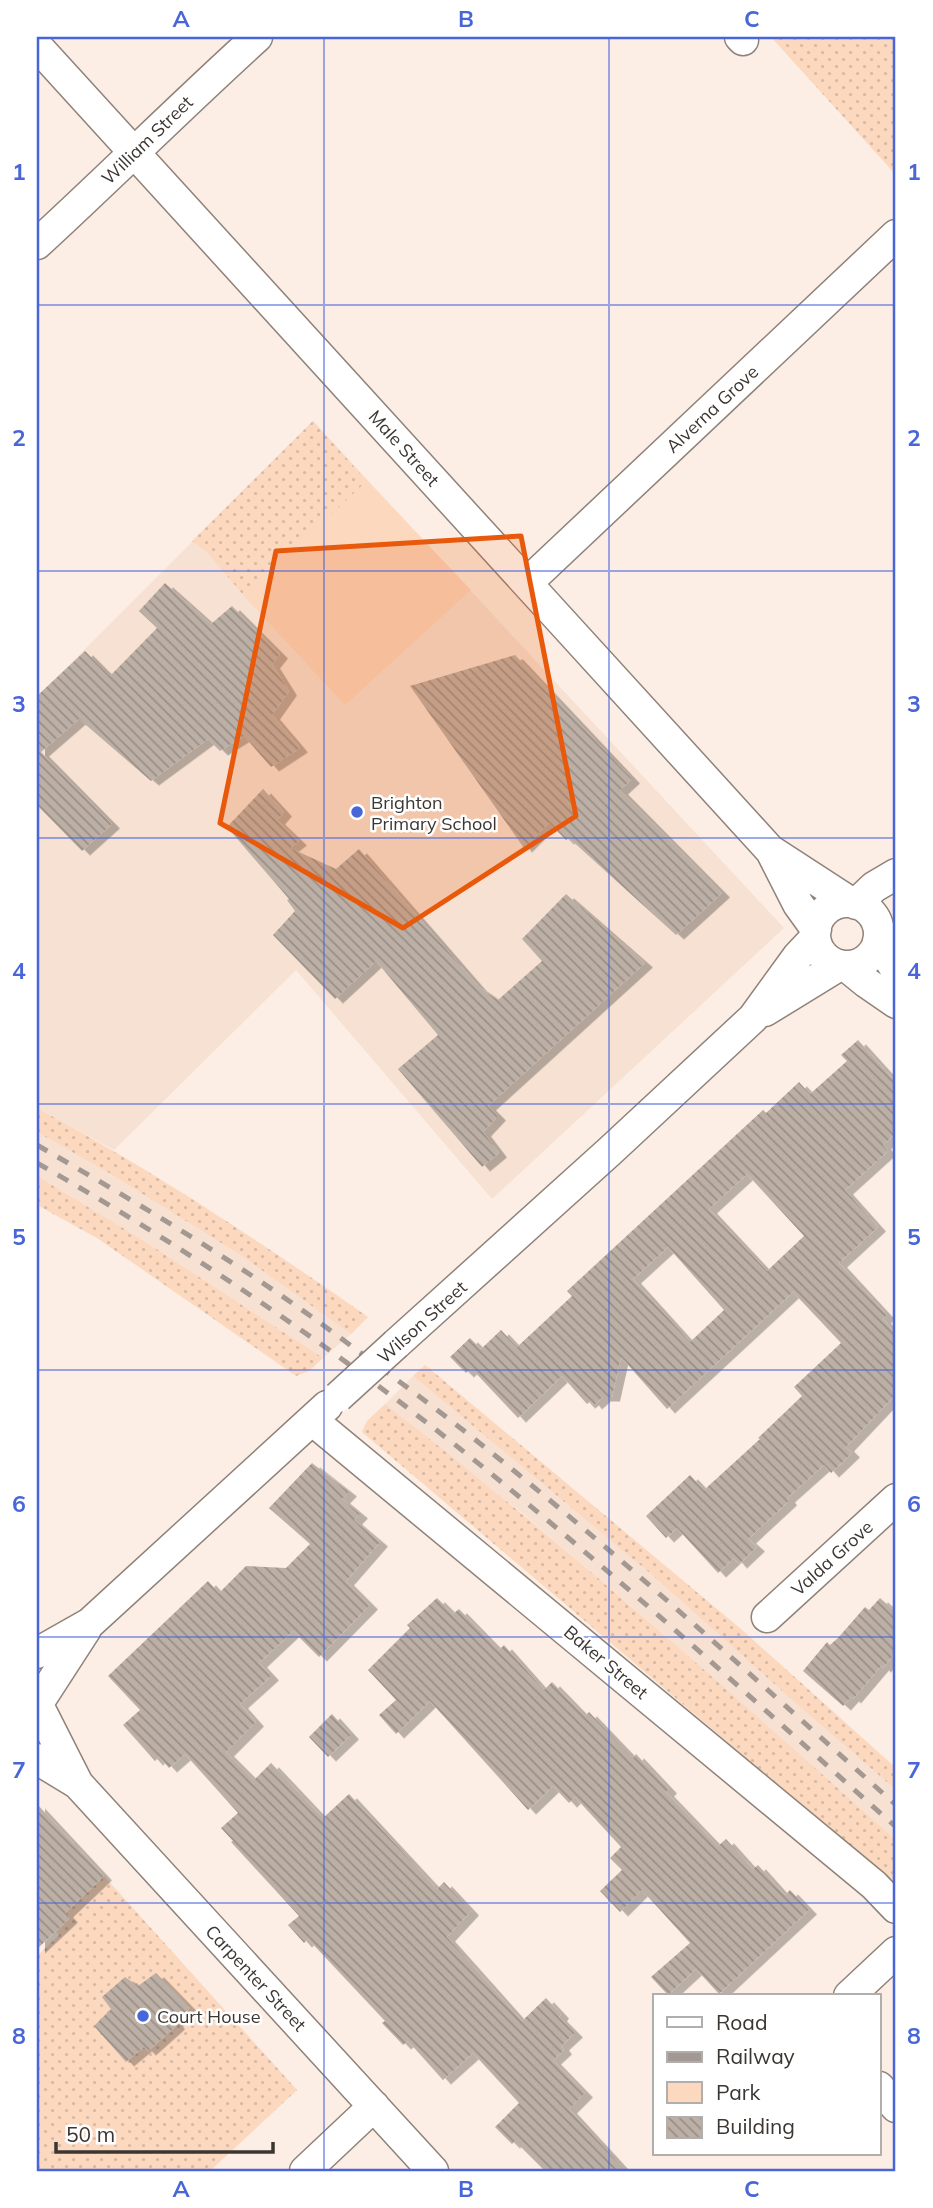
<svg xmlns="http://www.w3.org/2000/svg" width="933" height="2208" viewBox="0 0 933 2208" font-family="Mulish,sans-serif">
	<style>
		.built { fill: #f6e1d2 }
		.green { fill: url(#green-dots) }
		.pitch { fill: #fbd8be }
		.building { fill: url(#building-back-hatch); fill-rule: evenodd; filter: url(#shadow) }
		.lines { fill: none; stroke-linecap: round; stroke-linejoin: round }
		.minor-casing { stroke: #8e8279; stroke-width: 33 }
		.minor { stroke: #fff; stroke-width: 30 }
		.rail { stroke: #a39992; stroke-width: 5; stroke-dasharray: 12 12; stroke-linecap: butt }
		.minor-bridge-casing { stroke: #8e8279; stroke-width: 33; stroke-linecap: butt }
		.minor-bridge { stroke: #fff; stroke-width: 30 }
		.marked { fill: #e8590c; fill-opacity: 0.2; stroke: #e8590c; stroke-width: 5; stroke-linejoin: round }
		.grid { fill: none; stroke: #4966d9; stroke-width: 2; stroke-opacity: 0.55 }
		.poi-dot { fill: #4966d9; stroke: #fff; stroke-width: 2.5 }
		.labels { text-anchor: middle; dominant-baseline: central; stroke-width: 5; stroke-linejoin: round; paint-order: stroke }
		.street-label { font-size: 18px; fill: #3b3632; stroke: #fff }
		.poi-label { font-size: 18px; fill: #3b3632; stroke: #fff; text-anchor: start }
		.neatline { fill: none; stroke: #4966d9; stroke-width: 2.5 }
		.grid-label { font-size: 23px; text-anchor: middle; font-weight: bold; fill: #4966d9 }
	</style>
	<defs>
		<pattern id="green-dots" width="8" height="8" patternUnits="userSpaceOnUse" patternTransform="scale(1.75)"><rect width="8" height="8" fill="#fbd8be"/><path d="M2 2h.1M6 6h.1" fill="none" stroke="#d8baa4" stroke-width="1.8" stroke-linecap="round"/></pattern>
		<pattern id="building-back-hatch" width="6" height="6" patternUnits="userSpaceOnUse" patternTransform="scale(1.75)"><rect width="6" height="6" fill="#bcafa5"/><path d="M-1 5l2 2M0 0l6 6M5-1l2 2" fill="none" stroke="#9a8f87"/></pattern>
		<filter id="shadow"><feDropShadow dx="8" dy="4.5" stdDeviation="0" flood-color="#0004"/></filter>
	</defs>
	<rect width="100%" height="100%" fill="#fceee4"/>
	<path class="built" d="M313,421L784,928L492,1199L296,970L114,1150L37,1108V697Z
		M37,1132L109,1173L242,1256L351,1334L323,1358L141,1239L37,1176Z
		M413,1376L651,1574L807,1713L896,1790V1840L630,1605L522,1513L385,1404Z"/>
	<path class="green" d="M771,37H896V175Z
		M313,421L367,481L244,596L207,552L192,541Z
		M37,1108C152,1170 261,1242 368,1317L351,1334L242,1256L109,1173L37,1132Z
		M37,1176L141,1239L323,1358L309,1371L296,1376L97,1238L37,1205Z
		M425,1365L741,1629L896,1768V1790L807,1713L651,1574L413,1376Z
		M385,1404C562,1541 728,1691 896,1840V1885L362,1432L367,1421Z
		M104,1876L297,2090L210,2171H37V1956L59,1935L56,1931L65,1913Z"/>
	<path class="pitch" d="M367,481L471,590L345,705L244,596Z"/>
	<path class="building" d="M165,583L211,624L232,606L280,654L272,664L289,691L272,715L300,748L271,767L244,736L220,751L208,739L151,781L79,719L41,752L112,824L82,851L37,805V696L85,651L110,676L157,628L139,611Z
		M515,655L632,779L620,790L722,893L676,935L569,838L566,840L549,823L524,848L410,686Z
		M263,789L284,812L277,820L299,841L290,848L336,869L359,849L479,987L498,1000L542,961L522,939L566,894L645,963L488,1106L498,1116L483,1132L499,1153L482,1167L398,1069L438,1035L376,961L335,999L273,935L295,911L287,900L289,899L227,827Z
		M858,1040L896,1082V1133L883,1145L888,1151L845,1190L878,1227L839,1263L887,1315L883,1319L896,1334V1394L846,1447L852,1453L831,1473L824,1465L787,1498L789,1501L748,1539L757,1547L739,1564L734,1558L718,1573L677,1528L666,1538L646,1516L690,1475L704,1490L760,1439L758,1438L802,1396L794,1387L841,1343L793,1292L667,1409L621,1357L612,1397H603L594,1405L591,1401L587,1404L562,1376L518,1418L471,1368L466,1373L450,1357L470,1338L481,1349L501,1330L517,1347L572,1296L567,1291L763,1110L766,1113L799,1082L810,1094L847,1061L841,1055ZM747,1174L804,1236L767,1271L709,1209ZM668,1247L724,1310L690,1342L633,1279Z
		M312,1463L349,1492L342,1499L360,1514L354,1520L380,1542L346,1581L370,1605L319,1657L293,1631L259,1663L271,1676L240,1704L256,1722L226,1752L254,1780L271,1763L323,1818L349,1794L437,1889L444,1882L471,1911L447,1937L522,2021L546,1998L561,2014L559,2017L575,2033L561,2046L564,2050L553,2060L585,2093L569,2109L626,2171H545L515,2141L512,2144L495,2127L519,2103L473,2053L443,2080L408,2041L403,2045L382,2023L385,2021L308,1939L304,1943L288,1925L299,1916L231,1842L233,1841L221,1828L238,1813L185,1754L169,1768L159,1757L155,1761L123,1725L140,1710L108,1676L208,1581L219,1593L246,1566L286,1568L310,1544L269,1508Z
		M437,1598L453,1614L459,1609L499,1650L504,1645L544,1690L552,1682L585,1716L589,1712L633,1758L636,1754L669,1789L666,1792L718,1846L726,1839L753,1869L758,1865L785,1895L790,1890L809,1910L719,1994L696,1969L668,1995L651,1977L690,1943L642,1890L620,1912L600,1891L622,1870L610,1858L621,1847L575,1797L569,1803L553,1786L528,1810L430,1701L396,1734L379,1715L396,1700L368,1670L410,1628L407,1625Z
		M880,1598L896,1612V1652L883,1668L881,1666L853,1699L851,1697L843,1706L803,1671L827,1642L830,1645L838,1638L865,1607L869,1610Z
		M332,1714L351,1735L328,1757L309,1737Z
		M37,1804L104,1876L65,1913L70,1918L37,1949Z
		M156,1973L190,2008L175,2022L177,2025L148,2051L144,2047L126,2062L94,2026L111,2009L102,1997L125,1977L138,1986Z"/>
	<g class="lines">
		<defs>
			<path id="minor" d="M740,37L743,40
				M37,46L770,850L850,902
				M37,244C111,176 182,105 257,37
				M527,583L896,235
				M772,853L798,904L816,929
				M815 934a32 32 0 1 1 64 0a32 32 0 1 1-64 0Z
				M856,904L874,887L896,874
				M878,941L896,970
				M846,966L867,983L896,1003
				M765,1011L840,965
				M396,1344L610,1151L753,1018L798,956L815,938
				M312,1420L874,1885L896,1908
				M767,1617L896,1499
				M37,1653L90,1623L327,1406
				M42,1697L86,1629
				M41,1711L78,1784L433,2171
				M37,1759L78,1784
				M849,1996L896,1952
				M879,2087L896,2107
				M305,2171L374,2106"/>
		</defs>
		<use href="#minor" class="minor-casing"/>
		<use href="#minor" class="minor"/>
		<path class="rail" d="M37,1145C134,1201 232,1259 323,1325C370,1360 417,1394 463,1430C613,1548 754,1678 896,1805
			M37,1163C201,1256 359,1365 505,1485C639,1595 767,1712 896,1827"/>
		<defs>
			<path id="minor-bridge" d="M338,1397L396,1344"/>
		</defs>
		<use href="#minor-bridge" class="minor-bridge-casing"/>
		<use href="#minor-bridge" class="minor-bridge"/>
	</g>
	<path class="marked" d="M521,536L576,816L403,928L220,823L276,551Z"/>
	<path class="grid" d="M324,37V2171M609,37V2171M37,305H896M37,571H896M37,838H896M37,1104H896M37,1370H896M37,1637H896M37,1903H896"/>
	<g class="poi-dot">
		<circle cx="357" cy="812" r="7"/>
		<circle cx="143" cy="2016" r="7"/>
	</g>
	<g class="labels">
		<g class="street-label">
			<text transform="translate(147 140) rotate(-44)">William Street</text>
			<text transform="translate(712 409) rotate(-43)">Alverna Grove</text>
			<text transform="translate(404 448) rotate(48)">Male Street</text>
			<text transform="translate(422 1322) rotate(-42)">Wilson Street</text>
			<text transform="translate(832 1558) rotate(-42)">Valda Grove</text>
			<text transform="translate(606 1662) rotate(40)">Baker Street</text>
			<text transform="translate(256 1978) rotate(47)">Carpenter Street</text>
		</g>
		<g class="poi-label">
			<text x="371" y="802">Brighton<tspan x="371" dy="21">Primary School</tspan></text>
			<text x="157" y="2016">Court House</text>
		</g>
	</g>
	<rect width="933" height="2208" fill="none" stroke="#ffffff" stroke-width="77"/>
	<rect x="653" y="1994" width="228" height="161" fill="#ffffff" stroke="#b1afad" stroke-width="2"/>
	<rect x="667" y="2017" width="35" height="10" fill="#ffffff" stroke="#b1afad" stroke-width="2"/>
	<text x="716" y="2030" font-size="21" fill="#3b3632">Road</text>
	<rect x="667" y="2052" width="35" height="10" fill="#a39992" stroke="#b1afad" stroke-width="2"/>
	<text x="716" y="2064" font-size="21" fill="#3b3632">Railway</text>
	<rect x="667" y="2082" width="35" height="21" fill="#fbd8be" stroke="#b1afad" stroke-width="2"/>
	<text x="716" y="2100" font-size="21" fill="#3b3632">Park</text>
	<rect x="667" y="2117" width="35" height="21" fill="url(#building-back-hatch)" stroke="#b1afad" stroke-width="2"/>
	<text x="716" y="2134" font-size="21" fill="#3b3632">Building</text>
	<path d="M56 2142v10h217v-10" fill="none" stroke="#3b3632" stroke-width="3.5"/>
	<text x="66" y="2142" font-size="21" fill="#3b3632" stroke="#ffffff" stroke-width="5" paint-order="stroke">50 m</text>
	<rect x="38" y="38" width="856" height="2132" class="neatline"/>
	<g class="grid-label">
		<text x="181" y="27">A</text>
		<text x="466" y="27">B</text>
		<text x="752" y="27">C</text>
		<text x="19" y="180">1</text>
		<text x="914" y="180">1</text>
		<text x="19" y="446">2</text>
		<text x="914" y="446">2</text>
		<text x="19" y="712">3</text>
		<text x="914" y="712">3</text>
		<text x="19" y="979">4</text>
		<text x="914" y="979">4</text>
		<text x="19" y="1245">5</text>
		<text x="914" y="1245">5</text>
		<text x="19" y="1512">6</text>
		<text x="914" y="1512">6</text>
		<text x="19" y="1778">7</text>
		<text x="914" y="1778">7</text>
		<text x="19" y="2044">8</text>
		<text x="914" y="2044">8</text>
		<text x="181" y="2197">A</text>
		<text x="466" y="2197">B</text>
		<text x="752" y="2197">C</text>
	</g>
</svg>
